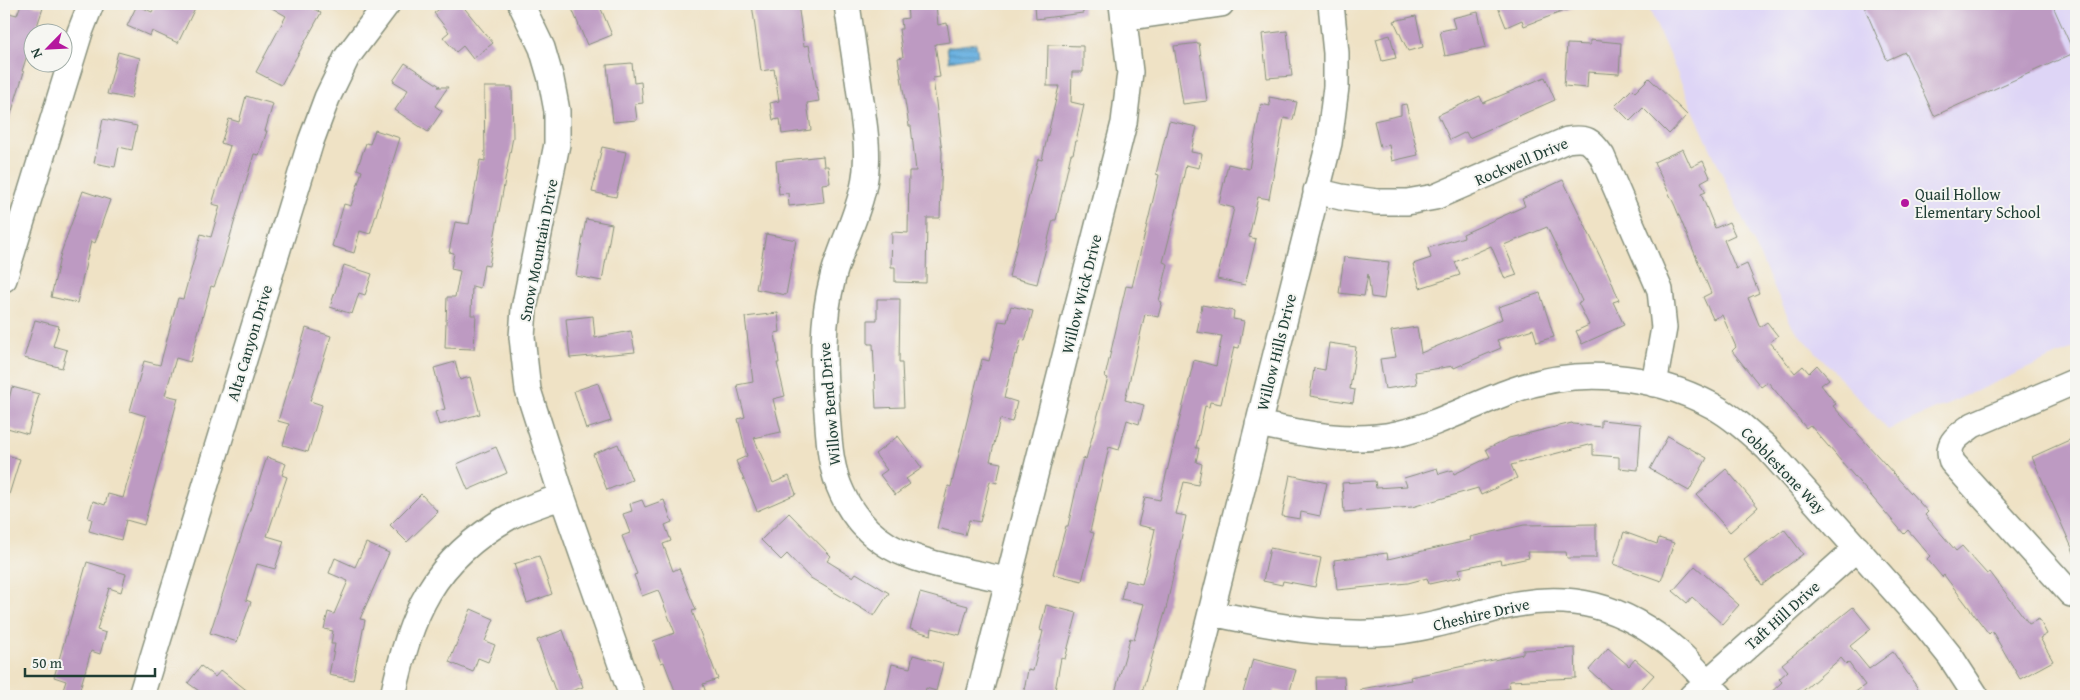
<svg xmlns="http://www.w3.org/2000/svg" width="2080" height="700" viewBox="0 0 2080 700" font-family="'Gentium Book Plus',serif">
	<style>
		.built { fill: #ded5f6 }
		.water { fill: url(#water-rules); stroke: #44778a }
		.building { fill: #bd9ac2 }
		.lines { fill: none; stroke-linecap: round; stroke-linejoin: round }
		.minor-casing { stroke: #87907c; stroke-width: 28 }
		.minor { stroke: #fff; stroke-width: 25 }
		.poi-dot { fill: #b5179e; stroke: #f6f6f2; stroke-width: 2 }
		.labels { text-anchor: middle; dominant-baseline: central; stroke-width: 4; stroke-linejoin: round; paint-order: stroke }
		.street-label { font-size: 16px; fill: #1f3d34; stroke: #f6f6f2 }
		.poi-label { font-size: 16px; fill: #1f3d34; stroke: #f6f6f2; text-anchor: start }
	</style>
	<defs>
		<pattern id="water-rules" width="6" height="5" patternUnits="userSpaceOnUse" patternTransform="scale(1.25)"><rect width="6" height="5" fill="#6ab1e1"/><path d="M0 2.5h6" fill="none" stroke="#5791b7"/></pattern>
	</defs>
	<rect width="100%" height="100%" fill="#f6f6f2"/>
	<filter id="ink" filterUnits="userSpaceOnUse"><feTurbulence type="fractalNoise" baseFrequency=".02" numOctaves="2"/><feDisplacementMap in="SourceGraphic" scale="10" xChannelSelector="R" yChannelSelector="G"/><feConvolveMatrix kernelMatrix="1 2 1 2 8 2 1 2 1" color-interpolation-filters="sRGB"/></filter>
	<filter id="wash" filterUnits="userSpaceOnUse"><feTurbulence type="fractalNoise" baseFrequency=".0096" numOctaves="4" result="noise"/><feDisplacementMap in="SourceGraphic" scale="20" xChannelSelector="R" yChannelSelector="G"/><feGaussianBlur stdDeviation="1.12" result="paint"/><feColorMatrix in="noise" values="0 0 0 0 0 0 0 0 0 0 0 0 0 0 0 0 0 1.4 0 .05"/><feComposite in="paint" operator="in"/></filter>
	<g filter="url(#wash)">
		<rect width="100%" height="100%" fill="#efe2c5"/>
		<path class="built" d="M1647,4H2076V347L1888,430L1792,326L1705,137Z"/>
		<path class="water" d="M976,43L978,56L949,61L947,47Z"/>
		<g id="blocks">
			<path class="building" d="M21,4H29L43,8L35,32H32V40L22,71L24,72L7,127L4,126V29L9,13L17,15Z
				M156,4H197L178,43L152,31L150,36L127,26L137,5L152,12Z
				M265,4H306L321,13L281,85L256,72L286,16Z
				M446,4H461L493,43L473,59L463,46L456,52L443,37L449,32L434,13Z
				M570,4H599L612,35L587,45Z
				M752,4H798L804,46L809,45L819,101L807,103L811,130L782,134L780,119L773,120L770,103L779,101L774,69L761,71Z
				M907,4H936L938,25L947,23L950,42L935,44L940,77L933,78L942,152L940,218H927L926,283L895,282V267H891L892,232L908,233L909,171H916L911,126H909L898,58L903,57L899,29H902L901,19L908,18Z
				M1035,4H1083V13L1036,19Z
				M1507,4H1579L1580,5L1524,26L1522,20L1506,27L1498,7Z
				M1863,4H2052L2074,53L1934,116L1905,52L1887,60Z
				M1478,12L1486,47L1445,56L1440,31L1455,28L1452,18Z
				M1416,16L1423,47L1408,51L1394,21Z
				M1287,31L1292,76L1267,78L1262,34Z
				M1390,35L1396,58L1382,61L1376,39Z
				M1590,40L1621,43L1619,74L1588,72L1587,88L1564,86L1567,44L1590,45Z
				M1199,43L1207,101L1183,104L1174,46Z
				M1048,45L1083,46V72H1072L1071,102L1084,105L1073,154H1071L1056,220H1053L1037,284L1009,277L1038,159L1042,160L1059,86H1047Z
				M118,52L140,58L131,99L107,94Z
				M405,63L440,86L438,87H448L435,106L442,111L428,132L395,110L408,90L393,81Z
				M632,63L634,83L641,82L643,103L635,104L637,120L613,122L607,65Z
				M1545,77L1555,100L1469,138L1466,132L1450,140L1438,115L1480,96L1483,103Z
				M1649,78L1687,115L1669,134L1643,108L1630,121L1615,106L1632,89L1635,92Z
				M484,87H512L513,137L489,266L484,265L480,288L472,286L471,315H476L474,349L445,348L447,297H455L460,271L451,269L454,253L449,252L455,222L469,224L480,160L485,161Z
				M246,96L273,104L265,131H267L259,155L254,154L221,268L214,287L211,286L190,362L176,358L165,395L178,398L144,525L126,520L121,540L89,531L92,519L88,518L93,501L105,505L108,494L123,498L146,416L130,411L144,361L160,365L178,298L183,299L201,234L211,237L220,206L212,204L230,146L221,143L229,119L239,122Z
				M1269,97L1297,102L1293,120L1284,118L1269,199L1258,197L1249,237L1256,239L1245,285L1217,279L1234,208L1219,204L1228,164L1249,169L1261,104L1270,106Z
				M1406,104L1418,155L1392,161L1389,145L1380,147L1374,121L1401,115V105Z
				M103,119L137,126L132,150L119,147L115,167L94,163Z
				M1169,121L1197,127L1191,152L1202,154L1199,168L1186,165L1180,193H1181L1163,262L1168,264L1159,301L1162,302L1158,317L1145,314L1125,400L1144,405L1139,424L1127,420L1119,450L1109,447L1090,532L1094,533L1082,581L1053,574L1066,526H1068L1083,458L1086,459L1108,378L1105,377L1126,286L1132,287L1159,175L1156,174Z
				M375,130L400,138L370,234L360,231L354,253L332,246L344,204L351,206L362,171L357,169L366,143L370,144Z
				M602,147L626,152L616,197L592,192Z
				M1683,149L1691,167L1703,161L1710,177L1701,182L1706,192L1701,194L1715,228L1729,222L1735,235L1724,240L1736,269L1747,264L1759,293L1748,298L1760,327L1767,322L1778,336L1770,342L1795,373L1803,366L1809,373L1817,365L1829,379L1821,385L1836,404L1833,406L1928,512L1925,515L1956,551L1962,546L1987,574L1990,572L2029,624L2039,619L2047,634L2040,638L2053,661L2020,679L1992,631L1989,634L1944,575L1942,577L1927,559L1930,556L1908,530L1904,534L1810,425L1806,428L1768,382L1761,387L1732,351L1736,347L1722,315L1713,319L1703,297L1711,293L1675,206L1654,162Z
				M823,156L824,166H828L830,183L822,184L824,202L789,206L788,193L779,194L776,161Z
				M1563,180L1609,275L1619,300L1613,302L1624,325L1582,344L1576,331L1589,325L1578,303L1582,301L1547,227L1504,245L1517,275L1505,279L1491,246L1455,262L1460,275L1420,288L1413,264L1431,258L1428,248L1464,237L1463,234L1525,206L1522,199Z
				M83,191L110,200L95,243L91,241L77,303L51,297L61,253Z
				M586,219L612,224L602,281L576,276Z
				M766,234L796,240L786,295L756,289Z
				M1344,257L1389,262L1384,299L1371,297L1368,274L1364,296L1339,293Z
				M344,265L372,274L365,295L359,293L352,314L330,307Z
				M1540,293L1554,337L1537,342L1533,329L1497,340L1501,348L1454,368L1453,366L1415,372L1417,384L1385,389L1380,359L1396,357L1391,331L1417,327L1421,353L1502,319L1498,307Z
				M877,299H900L899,363H902L904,407L876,408L873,344H868V320H877Z
				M1202,305L1234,311L1233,319L1244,321L1239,348L1234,347L1221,404L1210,402L1209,407L1205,406L1196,448H1199L1196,462L1202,464L1198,485L1184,482L1176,514L1186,516L1166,609L1141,696H1114L1130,638L1134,640L1144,604L1121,599L1125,580L1142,584L1149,557L1155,529L1138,525L1145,497L1160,500L1194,360L1216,366L1222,336L1197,332Z
				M1011,306L1033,311L1025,341L1021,340L1017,355L1015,354L1004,398L1017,402L1012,422L1000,419L990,461L1001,463L997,483L990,481L980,522L969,520L965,535L937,528L948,486L951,487L982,359L989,361L999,321L1007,322Z
				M778,313L780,332L775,333L779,363H777L785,396L773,399L781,432L754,438L773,483L789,476L796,494L757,511L736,461L747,456L738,419L745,417L737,385L753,382L745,317Z
				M593,316L595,338L631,331L635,352L570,358L566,319Z
				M35,320L59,326L53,346L67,350L62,368L24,358Z
				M306,328L331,336L310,401L322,405L308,452L283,445L289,424L278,421Z
				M1329,343L1356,347L1350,389L1355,390L1353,403L1310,396L1314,368L1325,370Z
				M455,362L460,380L470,377L480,414L439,425L435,412L445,409L434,368Z
				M598,383L611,421L586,429L574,391Z
				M12,387L39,394L28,434L4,427V418Z
				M1601,420L1641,424L1638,470L1619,468V457L1593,455V444L1511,465L1517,478L1481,495L1478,488L1412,507L1344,512L1342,483L1375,481L1376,488L1407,486L1404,478L1437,468L1439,474L1453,470L1454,474L1490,457L1486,449L1509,438L1572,423L1573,424L1601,427Z
				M898,436L922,468L906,479L910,484L895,495L880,475L887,470L875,454Z
				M1668,436L1707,458L1689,491L1650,469Z
				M2076,437V557L2032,457Z
				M618,444L632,480L607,490L593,454Z
				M496,447L507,473L468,490L457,464Z
				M4,454L20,459L7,501H4Z
				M267,457L286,464L282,475L287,477L267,536L284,541L275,569L257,564L246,600L251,602L237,642L210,633Z
				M1726,469L1758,507L1730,532L1697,495Z
				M1290,475L1327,483L1320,516L1301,512L1300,519L1282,516Z
				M421,494L438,512L407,542L390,525Z
				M642,500L645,507L664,500L672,522L665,525L671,541L663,544L673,571L679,568L696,610L692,611L718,679L703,684L707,696H677L664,662L661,663L653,641L675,633L658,590L642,596L634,575L637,574L622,536L630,533L623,514L632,511L630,504Z
				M789,513L831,556L827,561L853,577L856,573L889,593L874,616L809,577L787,554L781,560L761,540Z
				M1596,524V558H1567L1566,552H1527L1529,558L1501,564L1500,560L1459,569L1461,577L1429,584L1427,578L1408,583L1337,590L1334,560L1387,553L1388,559L1471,540L1470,537L1524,525Z
				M1784,529L1803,554L1762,585L1744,560Z
				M1624,532L1657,544L1659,538L1674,543L1661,581L1613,564Z
				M366,543L389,553L360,619L365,620L353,680L329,675L335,644H331L333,631L324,629L328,612L334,614L348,581L329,573L335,558L355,567Z
				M1270,548L1321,558L1315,587L1283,581L1282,585L1263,581Z
				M539,556L552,594L527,603L514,564Z
				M87,562L126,574L121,592L109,588L97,630L106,633L100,654L91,651L78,696H61L66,681L54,677Z
				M1695,566L1739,605L1722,624L1692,597L1687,603L1673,591Z
				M920,593L968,606L960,635L932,628L931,635L910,629Z
				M1046,605L1077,613L1065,659L1061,658L1054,696H1023L1028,670L1033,671L1043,631L1040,630Z
				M1853,607L1871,629L1850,646L1869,669L1893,652L1923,696H1850L1865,685L1848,662L1846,664L1841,658L1797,696H1767L1782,682L1779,679L1788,671L1782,664Z
				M471,609L494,619L485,641L495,645L488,662L478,658L473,672L449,662Z
				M563,630L583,687L557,696L537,640Z
				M1575,648L1576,678L1509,681L1510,688L1472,696H1361V689L1411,680L1410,677L1523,654V650Z
				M1608,648L1629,666L1635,659L1654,675L1635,696H1618L1589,670Z
				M913,655L943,663L936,691L926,688L924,696H884L892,664L910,668Z
				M1253,659L1296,670L1289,694L1275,690L1273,696H1242Z
				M201,666L215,677L221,670L254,696H206L188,683Z
				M1316,677H1344L1345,696H1317Z"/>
		</g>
	</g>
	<g filter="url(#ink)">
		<use href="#blocks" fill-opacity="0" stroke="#87907c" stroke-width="1"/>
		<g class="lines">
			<defs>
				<path id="minor" d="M521,4L542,48L551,79L557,111V144L524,309L522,337L528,390L562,496L632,696
					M847,4C851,34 856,64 860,94C864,123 870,154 864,184C858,216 841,246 833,277C821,322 823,366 827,412C829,440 830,468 842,493C852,515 869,534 889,546C919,564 974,572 1009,581
					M1124,18L1221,4
					M1316,191L1341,197L1377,202H1407L1435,197L1567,140C1587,137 1591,140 1602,156L1660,290L1664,328L1654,384
					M4,279L80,32L91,4
					M2076,381L1973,425C1958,436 1945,442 1952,462L2071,594L2076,591
					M1258,424C1305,434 1350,444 1397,434C1437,425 1472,405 1511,391C1576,367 1652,373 1713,406C1733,417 1750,433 1767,448L1926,626L1950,656L1976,696
					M1212,613C1272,626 1330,637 1392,632C1429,628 1464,617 1499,608C1569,590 1624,605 1678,652C1693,665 1706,682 1720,696
					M141,696L311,141L327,98L347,57L387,4
					M393,696C411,613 432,561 509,517C526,508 545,503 562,496
					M979,696L1124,123L1130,72L1122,4
					M1190,696L1329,143L1336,87V53L1331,4
					M1692,696L1857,548"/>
			</defs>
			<use href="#minor" class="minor-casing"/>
			<use href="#minor" class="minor"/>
		</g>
	</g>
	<circle class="poi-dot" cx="1905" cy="203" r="5"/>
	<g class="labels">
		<g class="street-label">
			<text transform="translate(1521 161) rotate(-23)">Rockwell Drive</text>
			<text transform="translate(538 250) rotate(-79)">Snow Mountain Drive</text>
			<text transform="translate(1081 294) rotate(-76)">Willow Wick Drive</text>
			<text transform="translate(249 343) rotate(-73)">Alta Canyon Drive</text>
			<text transform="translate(1276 352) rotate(-76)">Willow Hills Drive</text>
			<text transform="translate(829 404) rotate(-95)">Willow Bend Drive</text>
			<text transform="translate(1784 470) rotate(46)">Cobblestone Way</text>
			<text transform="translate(1481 614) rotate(-13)">Cheshire Drive</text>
			<text transform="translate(1782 615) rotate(-42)">Taft Hill Drive</text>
		</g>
		<g class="poi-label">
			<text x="1915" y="194">Quail Hollow<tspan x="1915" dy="18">Elementary School</tspan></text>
		</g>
	</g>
	<rect width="2080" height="700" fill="none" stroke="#f6f6f2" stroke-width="20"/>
	<g transform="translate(48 48) rotate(246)"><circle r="24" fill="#f6f6f2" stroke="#a0aca6"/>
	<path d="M0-4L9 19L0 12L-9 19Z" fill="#b5179e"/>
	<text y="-8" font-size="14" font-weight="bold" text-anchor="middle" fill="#1f3d34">N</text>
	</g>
	<path d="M25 668v8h130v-8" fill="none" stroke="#1f3d34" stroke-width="2.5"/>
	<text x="32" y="668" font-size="15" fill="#1f3d34" stroke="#f6f6f2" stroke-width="4" paint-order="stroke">50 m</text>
</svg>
